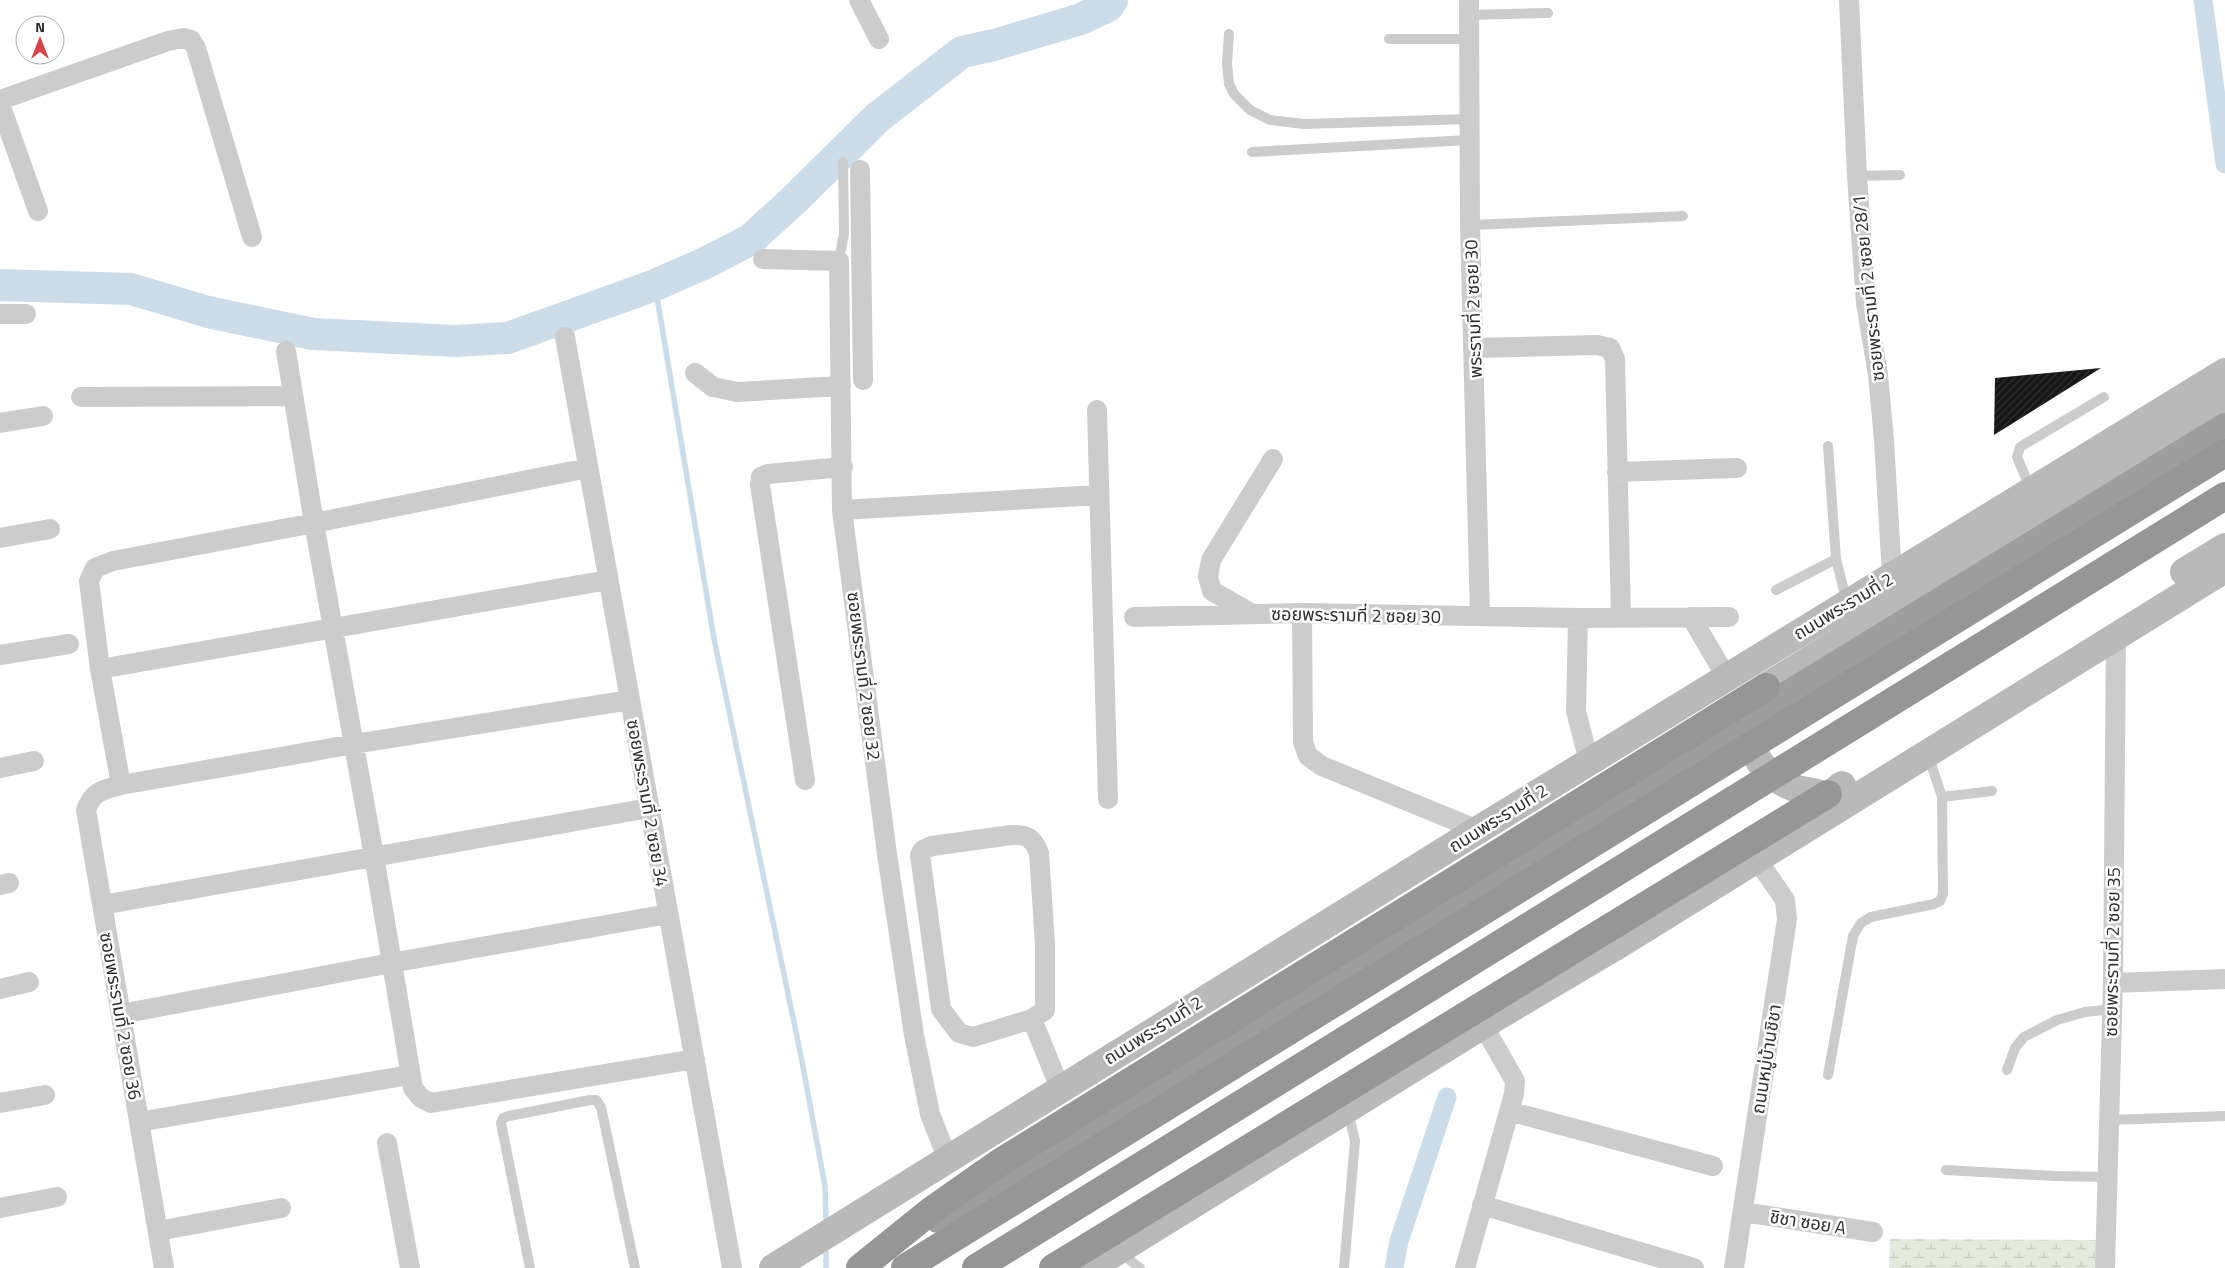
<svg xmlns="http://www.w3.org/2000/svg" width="2225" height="1268" viewBox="0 0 2225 1268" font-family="'Titillium Web','Noto Sans Thai',sans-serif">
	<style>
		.wetland { fill: url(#wetland-marsh) }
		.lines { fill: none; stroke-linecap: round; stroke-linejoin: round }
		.stream { stroke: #ccdce9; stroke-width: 5.5 }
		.canal { stroke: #ccdce9; stroke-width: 19 }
		.river { stroke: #ccdce9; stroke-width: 32 }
		.building { fill: url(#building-hatch) }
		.service { stroke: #ccc; stroke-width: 10 }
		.minor { stroke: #ccc; stroke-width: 20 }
		.secondary { stroke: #b9b9b9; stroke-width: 28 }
		.trunk { stroke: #9e9e9e; stroke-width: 28 }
		.motorway { stroke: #969696; stroke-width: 28 }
		.labels { text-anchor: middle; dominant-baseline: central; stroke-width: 5; stroke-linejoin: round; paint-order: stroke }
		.street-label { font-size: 18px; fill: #2f2f2f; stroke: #fff }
	</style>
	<defs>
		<pattern id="wetland-marsh" width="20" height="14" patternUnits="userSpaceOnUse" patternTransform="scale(1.25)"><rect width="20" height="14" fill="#e4ebde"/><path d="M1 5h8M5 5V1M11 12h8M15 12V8" fill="none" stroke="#c4cabf"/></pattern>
		<pattern id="building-hatch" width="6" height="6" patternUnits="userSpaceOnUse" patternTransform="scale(1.25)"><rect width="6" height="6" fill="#161616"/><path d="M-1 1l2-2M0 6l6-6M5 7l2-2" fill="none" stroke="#303030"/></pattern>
	</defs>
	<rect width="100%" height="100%" fill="#fff"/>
	<path class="wetland" d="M1890,1239L2098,1240L2097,1268H1889Z"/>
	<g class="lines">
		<path class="stream" d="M655,285L714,639L801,1056L825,1186L826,1226
			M826,1246V1268"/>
		<path class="canal" d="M2203,0L2225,164
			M1394,1268L1399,1241L1447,1097"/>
		<path class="river" d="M0,285L131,289L208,312L313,334L455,341L508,338L655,285L703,264L750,240L795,199L877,118L962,52L994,45L1081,19L1108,6L1112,0"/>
	</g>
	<path class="building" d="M2101,368L1994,435L1995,378Z"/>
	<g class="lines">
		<path class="service" d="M1469,15L1548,13
			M1229,34L1227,63L1229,84L1234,94L1250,110L1270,120L1304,124L1469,119
			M1389,39H1469
			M1252,152L1469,140
			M1857,176L1900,175
			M1470,225L1683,216
			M839,261L844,233L843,162
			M1828,446L1836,559L1847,603
			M2031,490L2017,457L2020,447L2104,397
			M1776,590L1836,559
			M1942,797L1992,791
			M2007,1070L2015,1048L2024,1037L2057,1020L2085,1012L2112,1009
			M1828,1075L1853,936L1861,923L1871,917L1934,904L1940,901L1943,894L1942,797L1928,754
			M2109,1120L2225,1116
			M1946,1170L2054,1176L2106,1177
			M1118,1251L1140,1268
			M530,1268L501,1123L503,1118L509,1116L590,1100H596L601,1107L635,1268
			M1344,1268L1355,1141L1348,1111"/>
		<path class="minor" d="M859,0L879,39
			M1469,0L1470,225L1480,617
			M1849,0L1857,176L1866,303L1878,375L1884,440L1892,576
			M0,100L168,41L183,38L191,40L196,48L252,237
			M0,104L38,211
			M860,170L863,380
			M763,259L839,261L842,510L887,854L914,1035L930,1114L948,1160
			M0,314H26
			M565,337L732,1268
			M1474,348L1597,345L1610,348L1615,359L1621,617
			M286,351L314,523L374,856L413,1088L421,1098L431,1103L695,1059
			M695,373L713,387L737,392L841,386
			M81,397L293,396
			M1097,410L1108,799
			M0,423L43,416
			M1617,472L1737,468
			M842,510L1098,495
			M0,538L50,529
			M1249,612L1212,591L1208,577L1211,560L1273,459
			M1302,613L1303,742L1308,756L1322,766L1478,830
			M1134,617L1302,613L1578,618L1729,617
			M1691,617L1727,678
			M1578,618L1576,711L1589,762
			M0,655L69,644
			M100,669L608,580
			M0,768L34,761
			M805,780L760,485L761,477L768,474L843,467
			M121,785L100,669L89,581L95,568L113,561L314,523L588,468
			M1011,835C1027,834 1033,838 1039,853L1045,944V1010L1032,1019L973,1037L959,1033L941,1009L920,855L923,850L932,846Z
			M0,885L9,883
			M102,905L649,808
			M2113,983L2225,979
			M0,989L29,982
			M121,1014L391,963L668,914
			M1032,1019L1060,1088
			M0,1103L45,1095
			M1509,1111L1713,1166
			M139,1122L409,1075
			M387,1143L410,1268
			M1482,1205L1694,1268
			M0,1208L57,1197
			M1743,1212L1873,1232
			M158,1231L281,1208
			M164,1268L86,810C93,791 102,790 121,785L354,744L630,700
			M1465,1268L1514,1094L1515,1081L1483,1025
			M1734,1268L1787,919L1785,900L1756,858
			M2105,1268L2113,983L2116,636"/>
		<path class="secondary" d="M2184,572L2225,547
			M1842,785C1838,788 1833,793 1828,794C1824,795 1817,793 1813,792C1778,789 1745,760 1750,722C1752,709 1760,698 1766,687L2225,402
			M773,1268L1478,830L2225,372
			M1090,1268L1483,1025L1620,944L2225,569"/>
		<path class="trunk" d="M938,1219L1063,1145L1402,931L2225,427"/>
		<path class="motorway" d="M860,1268L932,1210L999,1163L1766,687
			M905,1268L2225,453
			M976,1268L2225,496
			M1053,1268L1828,794"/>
	</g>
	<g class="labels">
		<g class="street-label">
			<text transform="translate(1868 288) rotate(-96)">ซอยพระรามที่ 2 ซอย 28/1</text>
			<text transform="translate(1473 309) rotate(-92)">พระรามที่ 2 ซอย 30</text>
			<text transform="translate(1843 606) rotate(-31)">ถนนพระรามที่ 2</text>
			<text transform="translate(1356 615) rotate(1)">ซอยพระรามที่ 2 ซอย 30</text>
			<text transform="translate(864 676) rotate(83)">ซอยพระรามที่ 2 ซอย 32</text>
			<text transform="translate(648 803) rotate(80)">ซอยพระรามที่ 2 ซอย 34</text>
			<text transform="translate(1498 818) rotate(-32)">ถนนพระรามที่ 2</text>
			<text transform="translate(2112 952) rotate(-89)">ซอยพระรามที่ 2 ซอย 35</text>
			<text transform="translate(121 1016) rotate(80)">ซอยพระรามที่ 2 ซอย 36</text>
			<text transform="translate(1153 1030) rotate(-32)">ถนนพระรามที่ 2</text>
			<text transform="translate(1766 1059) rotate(-81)">ถนนหมู่บ้านชิชา</text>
			<text transform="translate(1808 1222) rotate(9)">ชิชา ซอย A</text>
		</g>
	</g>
	<g transform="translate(40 40)"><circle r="24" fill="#ffffff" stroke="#acacac"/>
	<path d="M0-4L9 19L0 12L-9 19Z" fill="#d54248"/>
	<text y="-8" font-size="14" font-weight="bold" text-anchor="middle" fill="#2f2f2f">N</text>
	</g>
</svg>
